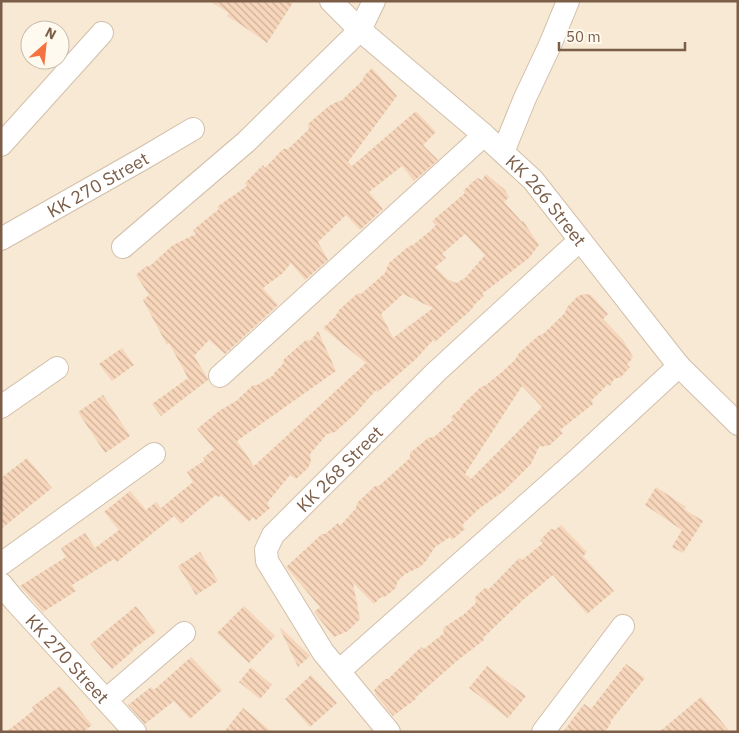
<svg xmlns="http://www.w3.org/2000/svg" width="739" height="733" viewBox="0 0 739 733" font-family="'IBM Plex Sans',sans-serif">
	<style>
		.residential { fill: #f7e9d4; fill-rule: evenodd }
		.building { fill: url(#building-back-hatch); fill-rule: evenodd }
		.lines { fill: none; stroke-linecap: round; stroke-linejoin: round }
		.minor-casing { stroke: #d2bfaa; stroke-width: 24 }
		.minor { stroke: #fff; stroke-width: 22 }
		.labels { text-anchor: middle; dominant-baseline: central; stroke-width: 5; stroke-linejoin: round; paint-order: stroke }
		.street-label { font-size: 18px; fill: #7b5d48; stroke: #fffaef }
	</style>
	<defs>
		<pattern id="building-back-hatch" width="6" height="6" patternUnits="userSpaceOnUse" patternTransform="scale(1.25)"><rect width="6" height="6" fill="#f7d6bb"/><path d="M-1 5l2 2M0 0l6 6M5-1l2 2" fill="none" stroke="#cdb19a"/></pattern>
	</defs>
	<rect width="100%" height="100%" fill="#fef7e7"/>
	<path class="residential" d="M1,1H738V732H1ZM30,30H60V60H30Z"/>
	<path class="building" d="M210,1H294L267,43L240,24L227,16L229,13Z
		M372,68L397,96L348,162L352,166L416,111L436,132L423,145L438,160L414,181L402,166L369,192L383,209L360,230L346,215L318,242L328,260L305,280L291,263L283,273L263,288L278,305L225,354L209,340L194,356L207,377L208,380L161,416L152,404L188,378L169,343L167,345L143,300L149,295L136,275L145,267L151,265L173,245L196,234L193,230L219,209L217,207L247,186L245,183L263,165L265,168L283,149H288L309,129L308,124L329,106L338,101H341L363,80L364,76Z
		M486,174L505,190L509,197L504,202L522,222L523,221L539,245L529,258L482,294L484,296L475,304L471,310L435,342L433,340L416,359L378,392L376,390L355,414L335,432L327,434L310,454L311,460L308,468L296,479L290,475L267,503L270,508L256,520L253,517L249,522L221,495L219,497L216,495L181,524L174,516L117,562L114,559L72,585L76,591L43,612L20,586L66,557L61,548L85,533L95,548L119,530L104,512L130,491L146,510L156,502L161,508L193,482L187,472L205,460L203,458L214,449L197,429L219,411L236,401L253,385H257L274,375V373L283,364L284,359L306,340L310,341L318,331L336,371L237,441L254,466L366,363L323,328L335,317L339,310L358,293L361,294L385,273L389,263L409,246L413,245L430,231L436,225L432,221L465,193L463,191L477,178L482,180ZM465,234L485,255L465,278L456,283L447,279L435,267L446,258L442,254ZM403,294L433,308L393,338L381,314Z
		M584,294L591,295L608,314L603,319L623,340L633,357L627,365L630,367L621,377L614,379L610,386L608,384L592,400L593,404L560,430L563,433L550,445L539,447L531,464L504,491L480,508L462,525L465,529L452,540L450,537L435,547L426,561L420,567L405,574L397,582L396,588L386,596L380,598L374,604L353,583L360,619L348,631L334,637L314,612L320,607L286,567L322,534H325L338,523L340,526L356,508L357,503L375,486H379L410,458V453L428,438L434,437L453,420L451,417L460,409L463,404L481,387L486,385L502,372L515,360L519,353L538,336L543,334L565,313L567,307L578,296ZM522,386L542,407L471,479L465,474Z
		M122,348L134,365L112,381L99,364Z
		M103,395L130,436L105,453L78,412Z
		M27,458L52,488L1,529V478Z
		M656,487L686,507L684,509L703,521L683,553L672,547L682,530L645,505Z
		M561,525L587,552L583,556L614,591L587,614L553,575L524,599L483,638L484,640L458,660L415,698L416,699L393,716L375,694L376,693L374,690L385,679H388L421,647L424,649L444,633L443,628L463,615L476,603L475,597L485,588L489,589L519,558L522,560L543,543L540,540L551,529L555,530Z
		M200,552L218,581L196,595L178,566Z
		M136,606L156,632L132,650L133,651L112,669L90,644Z
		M244,606L275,636L249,663L217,633Z
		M281,628L310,656L298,667L280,629Z
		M191,657L222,690L190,719L174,701L145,724L128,705L151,687L154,690Z
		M626,664L645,678L610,722L611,723L605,732H563L584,704L591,709Z
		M487,666L526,696L508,718L469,688Z
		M251,667L272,685L260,699L239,682Z
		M311,675L337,703L310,727L285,699Z
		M60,686L92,725L83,732H6L34,710L32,707Z
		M701,697L730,732H659Z
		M243,708L272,732H224Z"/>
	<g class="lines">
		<defs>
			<g id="minor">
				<path id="s1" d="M331,1L360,30L484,135L533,180L679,366L738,424"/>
				<path d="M1,145L102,33"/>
				<path d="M503,152L525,98L550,45L568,1"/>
				<path id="s2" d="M1,239L144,158L193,129"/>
				<path d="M123,247L246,142L360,30L374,1"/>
				<path d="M220,376L484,135"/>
				<path d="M1,407L57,368"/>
				<path d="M1,564L154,454"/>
				<path id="s3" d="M1,584L15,601L135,732"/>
				<path d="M339,671L576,461L679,366"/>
				<path d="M106,700L184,633"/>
				<path id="s4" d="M389,732L323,652L267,561L266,550L273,535L436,372L580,240"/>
				<path d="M543,732L623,626"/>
			</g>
		</defs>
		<use href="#minor" class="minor-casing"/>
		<use href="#minor" class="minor"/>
	</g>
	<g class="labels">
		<g class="street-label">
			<text stroke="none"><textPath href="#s2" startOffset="111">KK 270 Street</textPath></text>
			<text stroke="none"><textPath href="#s1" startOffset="294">KK 266 Street</textPath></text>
			<text stroke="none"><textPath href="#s4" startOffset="332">KK 268 Street</textPath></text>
			<text stroke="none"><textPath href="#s3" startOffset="100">KK 270 Street</textPath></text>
		</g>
	</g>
	<rect width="739" height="733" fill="none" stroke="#7b5d48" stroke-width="5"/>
	<g transform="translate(45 45) rotate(27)"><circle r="24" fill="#fffaef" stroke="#cabbac"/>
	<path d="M0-4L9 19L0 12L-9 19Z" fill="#f47340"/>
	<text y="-8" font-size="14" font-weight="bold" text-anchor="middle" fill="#7b5d48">N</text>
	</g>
	<path d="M559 42v8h126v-8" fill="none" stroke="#7b5d48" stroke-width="2.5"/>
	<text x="566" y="42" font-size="15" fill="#7b5d48" stroke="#fffaef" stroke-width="4" paint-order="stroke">50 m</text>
</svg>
